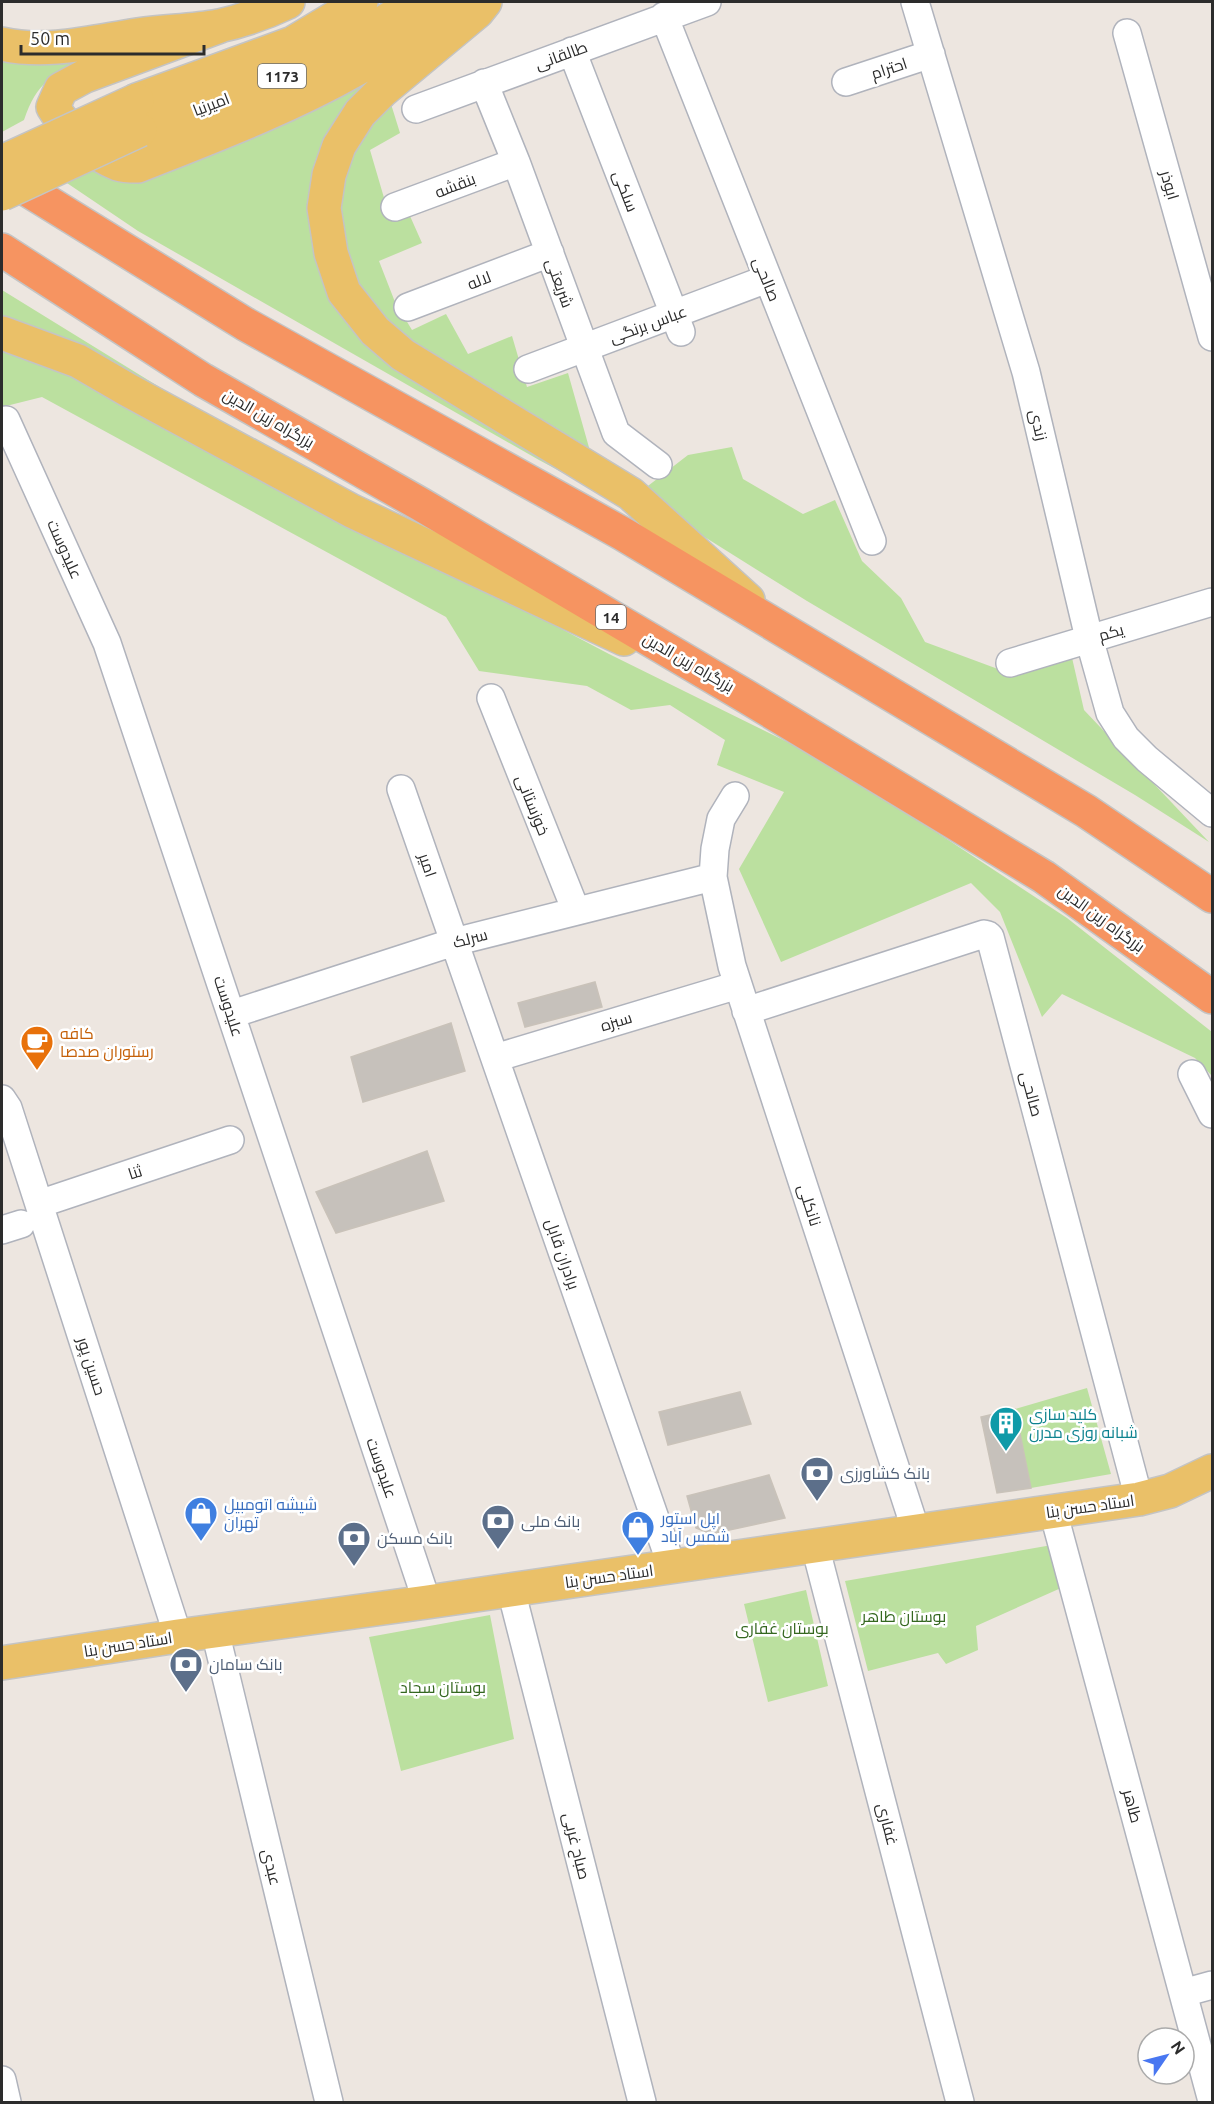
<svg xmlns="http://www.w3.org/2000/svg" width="1214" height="2104" viewBox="0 0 1214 2104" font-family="Ubuntu,Cairo,sans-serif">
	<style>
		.green { fill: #bbe09f }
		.building { fill: #c6c1bb; stroke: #c9c2b9; stroke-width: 1.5 }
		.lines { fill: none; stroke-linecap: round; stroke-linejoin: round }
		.minor-casing { stroke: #b0b3bc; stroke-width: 30 }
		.major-casing { stroke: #c4c4c4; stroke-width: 36 }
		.highway-casing { stroke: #c4c4c4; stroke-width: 36 }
		.minor { stroke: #fff; stroke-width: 27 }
		.major { stroke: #eac068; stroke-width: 33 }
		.highway { stroke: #f69461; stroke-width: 33 }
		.major-bridge-casing { stroke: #c4c4c4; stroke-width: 36; stroke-linecap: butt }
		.major-bridge { stroke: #eac068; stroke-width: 33 }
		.labels { text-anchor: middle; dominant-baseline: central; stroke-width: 5; stroke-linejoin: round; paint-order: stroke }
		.shield { fill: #fff; stroke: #6b6b6b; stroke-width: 1.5 }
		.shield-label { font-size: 15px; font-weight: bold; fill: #2c2c2c }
		.street-label { font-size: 16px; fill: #2c2c2c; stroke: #fff }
		.food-label { font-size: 16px; fill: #c56008; stroke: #fff; text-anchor: start }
		.culture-label { font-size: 16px; fill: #0d838f; stroke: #fff; text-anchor: start }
		.service-label { font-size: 16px; fill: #4e5e75; stroke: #fff; text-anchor: start }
		.shop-label { font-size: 16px; fill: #366cbe; stroke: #fff; text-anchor: start }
		.park-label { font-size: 16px; fill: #34671f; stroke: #fff }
	</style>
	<rect width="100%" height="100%" fill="#ede6e0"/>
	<path class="green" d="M423,37L361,99L325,276L631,509L539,460L138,231L61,179Z
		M2,56L88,60C52,74 37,82 24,120L2,132Z
		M391,104L400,133L370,150L387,208L410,216L422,243L379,261L395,302L412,330L446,314L468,354L512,336L527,387L568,373L590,451L407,341L360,295L337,217L342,182L367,127Z
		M2,290L174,396L408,530L2,321Z
		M2,345L72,371L609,654L834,765L1067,918L1212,1032V1076L1195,1058L1062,994L1042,1017L1000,912L971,883L781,962L739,869L784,792L717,765L725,740L670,705L631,710L587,686L479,671L446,617L42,397L2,407Z
		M732,447L743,479L803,514L835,500L862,561L901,598L925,642L1006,672L1070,649L1084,710L1209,842L1135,795L807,601L695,531L644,489L688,455Z
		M1087,1388L1111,1474L1031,1488L1015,1409Z
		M1052,1545L1061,1588L976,1626L978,1650L946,1664L938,1653L868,1671L845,1581Z
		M806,1590L828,1686L768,1702L744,1604Z
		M490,1615L514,1739L401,1771L369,1637Z"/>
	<path class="building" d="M595,982L602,1007L525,1027L518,1003Z
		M451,1023L465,1071L363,1102L351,1057Z
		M427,1151L444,1201L336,1233L316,1192Z
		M740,1392L751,1424L668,1445L659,1412Z
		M1015,1409L1031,1488L997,1493L981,1417Z
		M769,1475L785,1518L711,1534L696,1528L687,1496Z"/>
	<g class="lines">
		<defs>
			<path id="minor" d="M915,2L1026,372L1089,638L1110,713L1126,738L1147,759L1212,813
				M664,16L872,541
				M1127,33L1212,337
				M572,51L681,332
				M846,82L931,54
				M484,83L516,162L616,433L658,465
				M416,109L707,2
				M395,207L516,162
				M408,307L550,253
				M528,369L767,279
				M6,420L107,643L427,1602
				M1010,663L1212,602
				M491,698L576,911
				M401,789L672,1567
				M735,796L721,819L715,849L713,877L732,966L916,1531
				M746,1011L984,934L988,935L990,937L1139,1499
				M232,1014L454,942L713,877
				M495,1058L738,985
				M1192,1074L1212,1114
				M2,1099L8,1108L178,1636
				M39,1204L230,1140
				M2,1230L21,1224
				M1053,1511L1212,2101
				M815,1546L960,2102
				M511,1590L642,2102
				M215,1631L329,2102
				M1183,1993L1212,1985
				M2,2080L7,2102"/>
			<path id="major" d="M485,2L477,12L382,91L360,113L339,146L329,175L324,208L331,253L344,292L375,331L403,355L631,494L748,600
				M220,26L85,76L61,89L53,107C67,131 92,154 118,164C124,166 131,166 138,166C211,137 286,109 355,70C390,51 422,29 454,5
				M2,44C47,54 92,42 137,35C164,31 193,31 219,26C242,21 267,12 288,2
				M137,100L293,43L361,2
				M140,130C199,108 259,88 316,61C351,44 383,23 415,2
				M2,333L78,361L128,390L352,511L624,639
				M2,1663L178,1636L427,1602L1139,1499L1170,1491L1212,1471"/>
			<path id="highway" d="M2,174L245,324L623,534L1086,811L1212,896
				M2,250L203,380L420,504L747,697L1044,877L1212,997"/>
		</defs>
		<use href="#minor" class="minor-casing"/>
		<use href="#major" class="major-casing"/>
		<use href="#highway" class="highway-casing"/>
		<use href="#minor" class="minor"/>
		<use href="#major" class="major"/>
		<use href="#highway" class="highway"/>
		<defs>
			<path id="major-bridge" d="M2,162L137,100
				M2,194L140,130"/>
		</defs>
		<use href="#major-bridge" class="major-bridge-casing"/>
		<use href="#major-bridge" class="major-bridge"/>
	</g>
	<defs>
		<symbol id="cafe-pin" viewBox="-11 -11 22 30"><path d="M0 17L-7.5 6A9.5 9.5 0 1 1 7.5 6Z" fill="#e8710a" stroke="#fff"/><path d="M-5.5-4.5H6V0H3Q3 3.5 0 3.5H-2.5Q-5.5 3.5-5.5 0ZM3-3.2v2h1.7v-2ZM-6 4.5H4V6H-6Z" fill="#fff"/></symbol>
		<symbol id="building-pin" viewBox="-11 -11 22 30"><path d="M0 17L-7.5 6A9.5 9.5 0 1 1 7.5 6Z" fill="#0f9aa8" stroke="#fff"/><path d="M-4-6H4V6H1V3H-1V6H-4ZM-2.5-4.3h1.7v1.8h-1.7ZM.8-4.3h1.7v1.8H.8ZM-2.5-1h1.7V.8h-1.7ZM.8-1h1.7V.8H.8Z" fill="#fff"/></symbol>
		<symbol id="bank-pin" viewBox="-11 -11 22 30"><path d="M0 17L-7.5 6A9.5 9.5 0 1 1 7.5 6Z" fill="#5c6f8a" stroke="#fff"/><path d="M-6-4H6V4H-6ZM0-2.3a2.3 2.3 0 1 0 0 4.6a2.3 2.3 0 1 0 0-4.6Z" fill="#fff"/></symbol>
		<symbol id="shop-pin" viewBox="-11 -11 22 30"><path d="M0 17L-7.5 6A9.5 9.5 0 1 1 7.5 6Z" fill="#3f7fe0" stroke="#fff"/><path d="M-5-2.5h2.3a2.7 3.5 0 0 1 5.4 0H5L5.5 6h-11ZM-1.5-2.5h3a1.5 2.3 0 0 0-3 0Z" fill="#fff"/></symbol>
	</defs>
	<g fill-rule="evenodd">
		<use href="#cafe-pin" x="18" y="1023" width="38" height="52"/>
		<use href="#building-pin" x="987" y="1404" width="38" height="52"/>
		<use href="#bank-pin" x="798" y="1454" width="38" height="52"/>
		<use href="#shop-pin" x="182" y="1494" width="38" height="52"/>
		<use href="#bank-pin" x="479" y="1502" width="38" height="52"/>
		<use href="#shop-pin" x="619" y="1508" width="38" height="52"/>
		<use href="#bank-pin" x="335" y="1519" width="38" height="52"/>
		<use href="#bank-pin" x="167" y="1645" width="38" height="52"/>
	</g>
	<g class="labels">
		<g class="shield">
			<rect x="258" y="64" width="48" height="24" rx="4.5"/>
			<rect x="596" y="605" width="30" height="24" rx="4.5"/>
		</g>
		<g class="shield-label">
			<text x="282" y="76">1173</text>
			<text x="611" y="617">14</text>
		</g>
		<g class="street-label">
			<text transform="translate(561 55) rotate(-20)">طالقانی</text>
			<text transform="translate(889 68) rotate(-18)">احترام</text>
			<text transform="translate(211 104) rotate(-21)">امیرنیا</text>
			<text transform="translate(455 185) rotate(-21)">بنقشه</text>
			<text transform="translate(1170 185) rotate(74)">ابوذر</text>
			<text transform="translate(626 191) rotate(69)">سلکی</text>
			<text transform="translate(767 279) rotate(68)">صالحی</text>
			<text transform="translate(479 280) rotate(-21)">لاله</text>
			<text transform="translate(560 283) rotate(70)">شریعتی</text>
			<text transform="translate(648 324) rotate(-20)">عباس برنگی</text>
			<text transform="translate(269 418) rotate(30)">بزرگراه زین الدین</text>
			<text transform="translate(1039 425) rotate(77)">زندی</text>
			<text transform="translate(65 549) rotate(66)">علیدوست</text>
			<text transform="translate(1111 632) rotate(-16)">یکم</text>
			<text transform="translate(689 662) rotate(30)">بزرگراه زین الدین</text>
			<text transform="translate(533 805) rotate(68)">خوزستانی</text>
			<text transform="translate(428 865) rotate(71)">امیر</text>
			<text transform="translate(1102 918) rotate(36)">بزرگراه زین الدین</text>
			<text transform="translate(470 938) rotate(-15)">سرلک</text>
			<text transform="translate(229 1006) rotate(72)">علیدوست</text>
			<text transform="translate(616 1021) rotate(-17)">سبزه</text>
			<text transform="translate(1032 1094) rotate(75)">صالحی</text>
			<text transform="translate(135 1172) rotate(-18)">ثنا</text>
			<text transform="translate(810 1205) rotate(72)">نانکلی</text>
			<text transform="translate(563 1254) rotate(71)">برادران قابل</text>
			<text transform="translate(92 1366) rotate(72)">حسین پور</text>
			<text transform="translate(382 1468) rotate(71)">علیدوست</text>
			<text transform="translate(1090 1506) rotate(-8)">استاد حسن بنا</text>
			<text transform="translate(609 1576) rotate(-8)">استاد حسن بنا</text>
			<text transform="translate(128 1644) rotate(-9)">استاد حسن بنا</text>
			<text transform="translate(1133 1806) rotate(75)">طاهر</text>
			<text transform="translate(888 1824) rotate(75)">غفاری</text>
			<text transform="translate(577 1846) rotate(76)">صباح غربی</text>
			<text transform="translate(272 1867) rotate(76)">عبدی</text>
		</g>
		<g class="food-label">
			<text x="60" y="1033">کافه<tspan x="60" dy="18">رستوران صدصا</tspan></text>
		</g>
		<g class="culture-label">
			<text x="1029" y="1414">کلید سازی<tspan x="1029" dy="18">شبانه روزی مدرن</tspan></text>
		</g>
		<g class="service-label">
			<text x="840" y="1473">بانک کشاورزی</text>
			<text x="521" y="1521">بانک ملی</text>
			<text x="377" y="1538">بانک مسکن</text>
			<text x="209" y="1664">بانک سامان</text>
		</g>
		<g class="shop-label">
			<text x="224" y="1504">شیشه اتومبیل<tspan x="224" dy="18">تهران</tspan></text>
			<text x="661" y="1518">اپل استور<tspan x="661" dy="18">شمس آباد</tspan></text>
		</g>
		<g class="park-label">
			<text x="904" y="1616">بوستان طاهر</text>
			<text x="782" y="1628">بوستان غفاری</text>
			<text x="443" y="1687">بوستان سجاد</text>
		</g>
	</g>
	<rect width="1214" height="2104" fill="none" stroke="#2c2c2c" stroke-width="6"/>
	<g transform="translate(1166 2056) rotate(55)"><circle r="28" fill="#ffffff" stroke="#ababab" stroke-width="1.5"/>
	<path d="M0-4.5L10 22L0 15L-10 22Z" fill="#4977f1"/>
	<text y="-9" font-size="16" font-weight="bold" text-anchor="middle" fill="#2c2c2c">N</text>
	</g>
	<path d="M21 45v9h183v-9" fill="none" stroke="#2c2c2c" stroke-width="3"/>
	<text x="30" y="45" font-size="18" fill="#2c2c2c" stroke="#ffffff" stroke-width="4.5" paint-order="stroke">50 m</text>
</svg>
